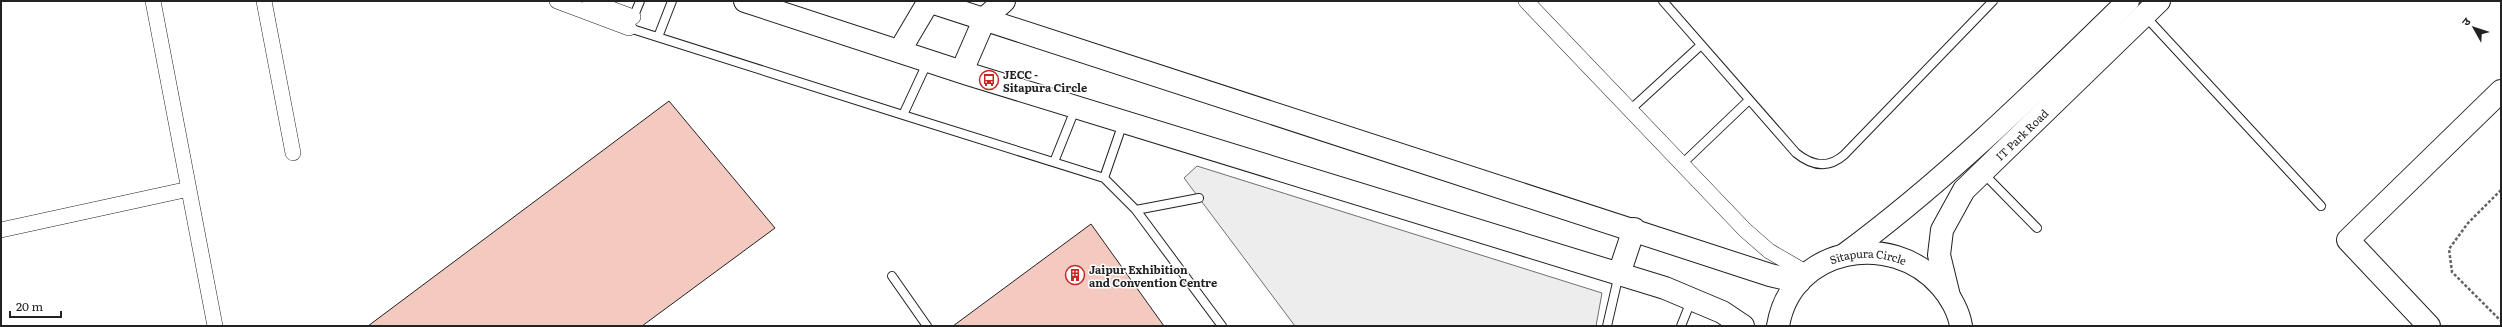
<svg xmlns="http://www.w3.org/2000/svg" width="2502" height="327" viewBox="0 0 2502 327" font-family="Literata,'Noto Sans Devanagari',serif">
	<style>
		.parking { fill: #ededed; stroke: #6f6f6f }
		.building { fill: #f3c9c0; stroke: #222 }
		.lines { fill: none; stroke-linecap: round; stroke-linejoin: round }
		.lane-casing { stroke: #222; stroke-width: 10 }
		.street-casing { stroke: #222; stroke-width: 16 }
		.secondary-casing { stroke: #222; stroke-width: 24 }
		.path { stroke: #646464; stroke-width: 2.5; stroke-dasharray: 3 2; stroke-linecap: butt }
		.lane { stroke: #fff; stroke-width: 8 }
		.street { stroke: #fff; stroke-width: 15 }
		.secondary { stroke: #fff; stroke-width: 22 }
		.labels { text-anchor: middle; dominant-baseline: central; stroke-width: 3; stroke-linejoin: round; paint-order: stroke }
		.poi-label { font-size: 11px; font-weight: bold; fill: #222; stroke: #fff; text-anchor: start }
		.street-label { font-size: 11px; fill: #222; stroke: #fff }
	</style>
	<rect width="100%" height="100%" fill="#fff"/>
	<path class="parking" d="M1197,166L1602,293L1596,326H1295L1184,178Z"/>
	<path class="building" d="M669,101L775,228L642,326H368Z
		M1091,224L1164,326H953Z"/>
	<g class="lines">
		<defs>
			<path id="lane" d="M640,1L629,28L903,115L928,61
				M1663,1L1796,153C1812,166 1828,169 1844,155L1993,1
				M2145,16L2321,206
				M658,37L672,1
				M1630,110L1701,45
				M903,115L1104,178
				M1123,123L1104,178L1136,210L1199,198
				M1054,162L1076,107
				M1682,164L1749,100
				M1983,173L2037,228
				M1136,210L1222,326
				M892,276L927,326
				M1607,326L1619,274
				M1681,326L1691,301"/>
			<path id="street" d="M153,1L215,326
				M264,1L293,153
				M557,1L629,28
				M590,1L633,17
				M1526,1L1745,230L1769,251L1807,273
				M1,230L189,189"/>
			<g id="secondary">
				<path d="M745,1L968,74L1665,288L1722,312L1743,326"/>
				<path d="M928,1L1770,275L1799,282"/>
				<path d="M900,50L929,1"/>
				<path d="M962,71L985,18L1004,1"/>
				<path d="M1844,255C1947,179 2037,90 2128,1"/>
				<path d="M1619,274L1634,229"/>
				<path id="s1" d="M1949,296L1939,255L1942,230L1964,190L2159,1"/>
				<path id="s2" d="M1778,326C1791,247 1891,229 1941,286C1950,296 1959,312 1961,326"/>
				<path d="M2429,326L2348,240L2501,91"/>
			</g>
		</defs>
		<use href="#lane" class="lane-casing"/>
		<use href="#street" class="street-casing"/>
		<use href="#secondary" class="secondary-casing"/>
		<path class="path" d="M2501,190L2468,223L2449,249L2452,272L2501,321"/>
		<use href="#lane" class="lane"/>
		<use href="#street" class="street"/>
		<use href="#secondary" class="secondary"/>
	</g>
	<defs>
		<symbol id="bus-ring" viewBox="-11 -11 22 22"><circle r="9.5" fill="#fff" stroke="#c62828" stroke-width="1.5"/><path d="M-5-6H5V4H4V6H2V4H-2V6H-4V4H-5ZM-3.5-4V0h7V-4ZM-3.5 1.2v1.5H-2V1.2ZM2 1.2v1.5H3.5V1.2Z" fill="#c62828"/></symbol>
		<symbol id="building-ring" viewBox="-11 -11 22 22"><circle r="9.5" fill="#fff" stroke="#c62828" stroke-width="1.5"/><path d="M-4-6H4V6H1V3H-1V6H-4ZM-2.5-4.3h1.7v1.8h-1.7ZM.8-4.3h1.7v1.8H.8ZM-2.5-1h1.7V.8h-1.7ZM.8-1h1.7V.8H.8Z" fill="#c62828"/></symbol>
	</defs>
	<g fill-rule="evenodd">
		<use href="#bus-ring" x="978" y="69" width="22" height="22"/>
		<use href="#building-ring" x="1064" y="264" width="22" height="22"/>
	</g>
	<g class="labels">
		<g class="poi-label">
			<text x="1003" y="74">JECC -<tspan x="1003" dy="13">Sitapura Circle</tspan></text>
			<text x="1089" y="269">Jaipur Exhibition<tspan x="1089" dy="13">and Convention Centre</tspan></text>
		</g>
		<g class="street-label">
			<text stroke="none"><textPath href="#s1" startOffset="193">IT Park Road</textPath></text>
			<text stroke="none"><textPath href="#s2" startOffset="127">Sitapura Circle</textPath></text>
		</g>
	</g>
	<rect width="2502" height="327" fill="none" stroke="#222222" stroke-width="4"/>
	<g transform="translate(2474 28) rotate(309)" stroke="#ffffff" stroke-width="3" paint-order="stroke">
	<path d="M0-3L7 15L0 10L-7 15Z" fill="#222222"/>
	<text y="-6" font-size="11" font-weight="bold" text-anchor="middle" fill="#222222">उ</text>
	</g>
	<path d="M10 311v6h51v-6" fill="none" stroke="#222222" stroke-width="2"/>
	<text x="16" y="311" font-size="12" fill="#222222" stroke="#ffffff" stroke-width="3" paint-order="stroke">20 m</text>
</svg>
